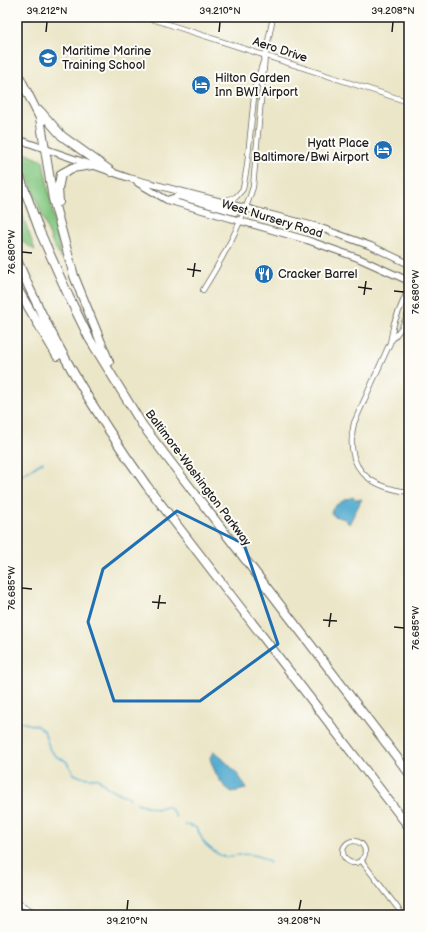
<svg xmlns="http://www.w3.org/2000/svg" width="426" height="932" viewBox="0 0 426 932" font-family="'Balsamiq Sans',sans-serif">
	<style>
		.green { fill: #85c882; stroke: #50724f }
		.water { fill: #53acd0; stroke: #386476 }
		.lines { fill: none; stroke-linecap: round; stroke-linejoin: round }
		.stream { stroke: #53acd0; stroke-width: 1.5 }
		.minor-casing { stroke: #646358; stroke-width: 6 }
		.secondary-casing { stroke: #646358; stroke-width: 8 }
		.motorway-casing { stroke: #646358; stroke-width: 10 }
		.minor { stroke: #fff; stroke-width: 4.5 }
		.secondary { stroke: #fff; stroke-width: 6 }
		.motorway { stroke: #fff; stroke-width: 8 }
		.marked { fill: none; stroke: #1f6fb2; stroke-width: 3; stroke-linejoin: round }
		.ticks { fill: none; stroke: #1c1c1c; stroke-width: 1.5 }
		.labels { text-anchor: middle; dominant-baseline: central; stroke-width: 4; stroke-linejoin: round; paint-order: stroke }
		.street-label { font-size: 12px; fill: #1c1c1c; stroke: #fdfcf7 }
		.poi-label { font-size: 12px; fill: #1c1c1c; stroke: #fdfcf7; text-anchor: start }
		.neatline { fill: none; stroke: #1c1c1c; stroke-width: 1.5 }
		.ticks-label { font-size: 10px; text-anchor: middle; fill: #1c1c1c }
	</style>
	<rect width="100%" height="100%" fill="#fdfcf7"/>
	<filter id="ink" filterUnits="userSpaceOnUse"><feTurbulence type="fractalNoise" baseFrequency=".025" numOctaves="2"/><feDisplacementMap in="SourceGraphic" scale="8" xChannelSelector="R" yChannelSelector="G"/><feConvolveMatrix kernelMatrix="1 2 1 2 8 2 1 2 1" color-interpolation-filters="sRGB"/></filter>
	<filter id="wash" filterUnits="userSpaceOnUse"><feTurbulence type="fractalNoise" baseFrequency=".012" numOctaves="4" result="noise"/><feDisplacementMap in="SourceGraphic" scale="16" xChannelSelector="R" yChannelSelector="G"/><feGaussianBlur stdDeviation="0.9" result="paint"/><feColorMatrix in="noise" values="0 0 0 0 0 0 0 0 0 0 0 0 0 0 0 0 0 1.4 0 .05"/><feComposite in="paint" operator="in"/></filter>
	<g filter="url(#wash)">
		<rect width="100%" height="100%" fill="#ebe6c8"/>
		<path class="green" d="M18,150L43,161L61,258L53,245Z
			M17,200L35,250L21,241L17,231Z"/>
		<path class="water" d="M353,497L356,500L362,499L349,524L345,519L334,516L331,512C335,503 345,500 353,497Z
			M213,752C222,756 244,779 246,789L232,792C220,785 214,771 210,758Z"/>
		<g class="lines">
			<path class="stream" d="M17,478L43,462
				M17,721L37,726L44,731L50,750L57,757L66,761L74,774L81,777L98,779L107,787L130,798
				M137,803L156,809L166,806L172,810L176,817
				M185,825C200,826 197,830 203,841C207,847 219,856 226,857C230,857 235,855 238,855C250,853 261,855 270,863"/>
		</g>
	</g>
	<g filter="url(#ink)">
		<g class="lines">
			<defs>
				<path id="minor" d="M146,17L409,102
					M223,201L236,197L243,189L247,166L255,87L265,56L273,17
					M409,287L394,323L390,343L354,423C344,467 367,487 409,492
					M203,290C223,258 242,223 253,187L265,56
					M392,340L402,327L409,312
					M343 852a11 11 0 1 1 22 0a11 11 0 1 1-22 0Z
					M361,860L403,915
					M17,902L39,915"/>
				<path id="secondary" d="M17,139L129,178L318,227L371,246L409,264
					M138,183L167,200L307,240L358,258L409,281
					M167,200L179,196L235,212L245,208"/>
				<path id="motorway" d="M17,72L40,118L53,199L74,276L109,362
					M40,111L62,136L112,172
					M17,169L40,232L69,297L89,338L143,426L409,773
					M59,202L58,189L61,174L72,168L92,165
					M17,260C51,341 96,415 147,486L409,827
					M17,288L57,356"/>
			</defs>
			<use href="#minor" class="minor-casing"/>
			<use href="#secondary" class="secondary-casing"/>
			<use href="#motorway" class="motorway-casing"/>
			<use href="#minor" class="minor"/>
			<use href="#secondary" class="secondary"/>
			<use href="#motorway" class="motorway"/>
		</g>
	</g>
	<path class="marked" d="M177,511L244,544L278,644L200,701H114L88,622L103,569Z"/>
	<path class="ticks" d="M46,32L47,22M219,32L220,22M392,32L393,22M22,252L32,253M187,269L201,271M193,277L195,263M358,287L372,289M394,291L404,292M364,295L366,281M22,588L32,589M152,602L166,603M158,609L160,595M323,620L337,621M329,627L331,613M394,627L404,628M127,910L128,900M299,910L301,900"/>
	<defs>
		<symbol id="school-disc" viewBox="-11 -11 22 22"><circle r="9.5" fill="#1f6fb2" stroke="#fdfcf7"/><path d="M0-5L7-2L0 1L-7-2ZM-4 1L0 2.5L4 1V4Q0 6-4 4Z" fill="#fff"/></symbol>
		<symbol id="hotel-disc" viewBox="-11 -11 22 22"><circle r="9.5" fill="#1f6fb2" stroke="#fdfcf7"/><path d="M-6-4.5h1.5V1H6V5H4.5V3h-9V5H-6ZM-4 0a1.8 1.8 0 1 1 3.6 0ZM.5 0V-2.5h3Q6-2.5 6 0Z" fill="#fff"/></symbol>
		<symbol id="restaurant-disc" viewBox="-11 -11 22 22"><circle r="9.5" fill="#1f6fb2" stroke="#fdfcf7"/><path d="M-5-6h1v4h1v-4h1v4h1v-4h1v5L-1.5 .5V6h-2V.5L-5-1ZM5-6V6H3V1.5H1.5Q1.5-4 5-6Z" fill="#fff"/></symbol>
	</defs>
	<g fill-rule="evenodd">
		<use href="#school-disc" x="37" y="47" width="22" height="22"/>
		<use href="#hotel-disc" x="190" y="74" width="22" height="22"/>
		<use href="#hotel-disc" x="372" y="139" width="22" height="22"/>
		<use href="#restaurant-disc" x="253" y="263" width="22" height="22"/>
	</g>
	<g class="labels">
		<g class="street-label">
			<text transform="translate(280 50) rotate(18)">Aero Drive</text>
			<text transform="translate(272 219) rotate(17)">West Nursery Road</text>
			<text transform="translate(198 478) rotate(53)">Baltimore-Washington Parkway</text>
		</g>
		<g class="poi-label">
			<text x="62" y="51">Maritime Marine<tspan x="62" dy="14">Training School</tspan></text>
			<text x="215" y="78">Hilton Garden<tspan x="215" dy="14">Inn BWI Airport</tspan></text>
			<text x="369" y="143" text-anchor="end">Hyatt Place<tspan x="369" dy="14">Baltimore/Bwi Airport</tspan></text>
			<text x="278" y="274">Cracker Barrel</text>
		</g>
	</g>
	<rect width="426" height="932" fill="none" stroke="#fdfcf7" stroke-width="44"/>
	<rect x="22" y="22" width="382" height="888" class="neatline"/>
	<g class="ticks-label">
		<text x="47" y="14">39.212°N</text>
		<text x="220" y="14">39.210°N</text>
		<text x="393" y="14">39.208°N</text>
		<text transform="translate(11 252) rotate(-90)" y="4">76.680°W</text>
		<text transform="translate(415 292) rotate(-90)" y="4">76.680°W</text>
		<text transform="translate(11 588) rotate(-90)" y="4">76.685°W</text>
		<text transform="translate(415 628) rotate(-90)" y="4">76.685°W</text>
		<text x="127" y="924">39.210°N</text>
		<text x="299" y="924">39.208°N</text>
	</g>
</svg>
